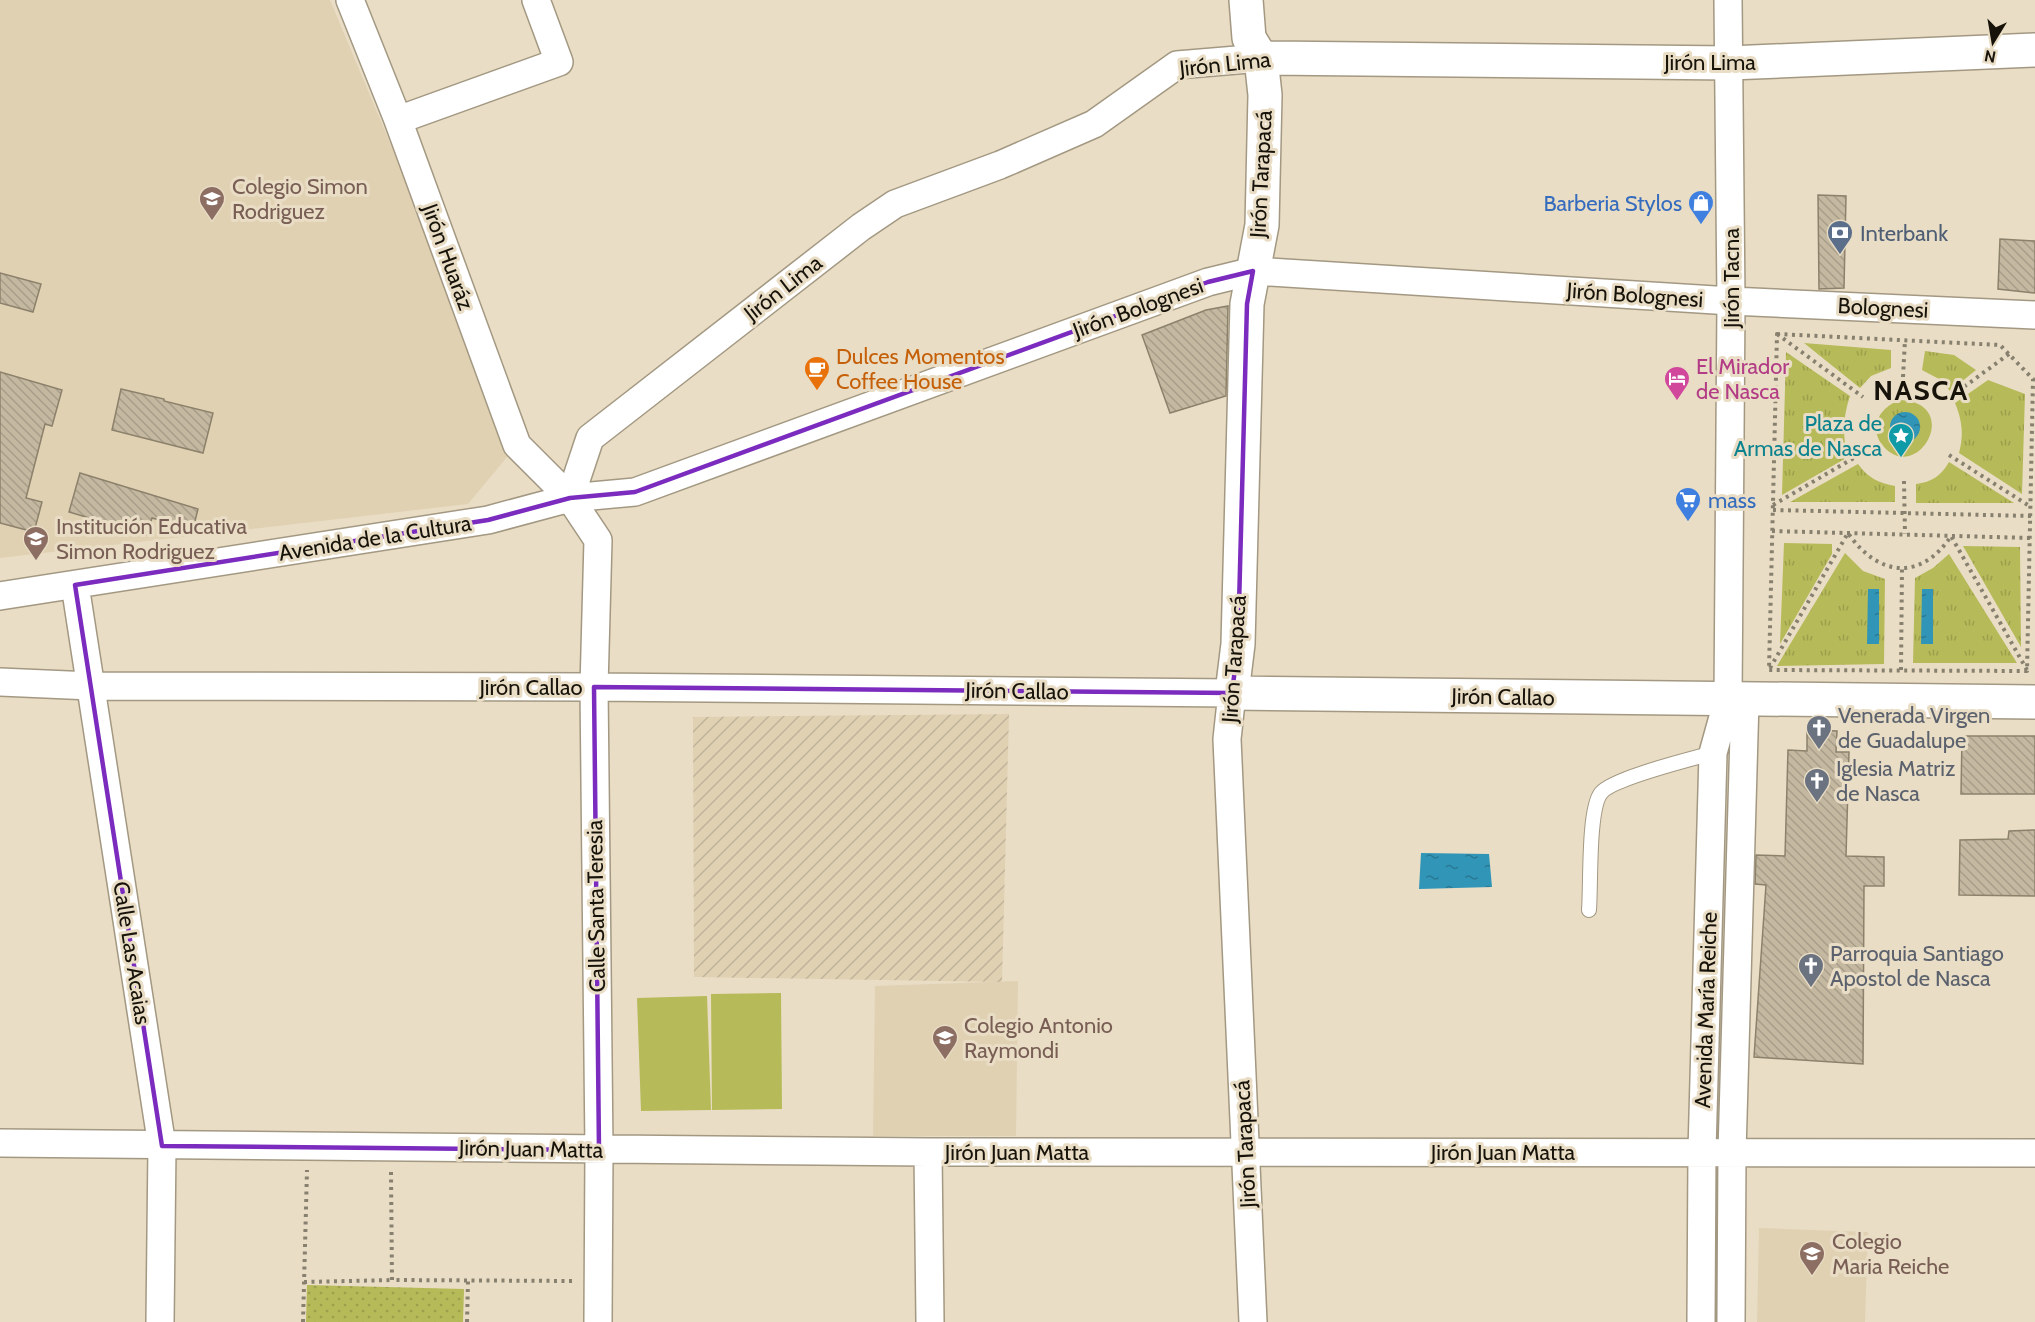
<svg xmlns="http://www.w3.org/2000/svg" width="2035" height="1322" viewBox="0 0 2035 1322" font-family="Cabin,sans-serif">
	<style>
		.built { fill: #e0d1b3 }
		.industrial { fill: url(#industrial-furrows) }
		.grass { fill: url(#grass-tufts) }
		.park { fill: url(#park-dots) }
		.pitch { fill: #b6ba58 }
		.water { fill: url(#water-ripples) }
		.building { fill: url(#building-back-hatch); stroke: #8c816b; stroke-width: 1.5 }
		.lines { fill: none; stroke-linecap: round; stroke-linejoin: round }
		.service-casing { stroke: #a39882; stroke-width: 16 }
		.minor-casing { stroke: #a39882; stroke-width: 30 }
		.tertiary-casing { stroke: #a39882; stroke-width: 36 }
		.path { stroke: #88806f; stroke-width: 4; stroke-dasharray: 3 4.5; stroke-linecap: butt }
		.service { stroke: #fff; stroke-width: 14 }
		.minor { stroke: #fff; stroke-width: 27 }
		.tertiary { stroke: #fff; stroke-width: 33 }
		.marked { fill: none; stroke: #7b2cbf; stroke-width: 4.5; stroke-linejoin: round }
		.labels { text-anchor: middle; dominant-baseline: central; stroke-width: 6; stroke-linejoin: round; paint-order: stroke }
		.street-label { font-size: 22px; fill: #17130a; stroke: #e9ddc5 }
		.education-label { font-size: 22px; fill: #785e54; stroke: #e9ddc5; text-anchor: start }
		.shop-label { font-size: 22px; fill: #366cbe; stroke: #e9ddc5; text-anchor: end }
		.service-label { font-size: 22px; fill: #4e5e75; stroke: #e9ddc5; text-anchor: start }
		.food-label { font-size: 22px; fill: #c56008; stroke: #e9ddc5; text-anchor: start }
		.hotel-label { font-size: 22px; fill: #b23c85; stroke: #e9ddc5; text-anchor: start }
		.culture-label { font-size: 22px; fill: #0d838f; stroke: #e9ddc5; text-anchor: end }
		.worship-label { font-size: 22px; fill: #5b616d; stroke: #e9ddc5; text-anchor: start }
		.district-label { font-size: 28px; font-weight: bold; letter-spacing: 1.5px; fill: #17130a; stroke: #e9ddc5 }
	</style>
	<defs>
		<pattern id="industrial-furrows" width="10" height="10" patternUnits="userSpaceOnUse" patternTransform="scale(1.5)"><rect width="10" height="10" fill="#e0d1b3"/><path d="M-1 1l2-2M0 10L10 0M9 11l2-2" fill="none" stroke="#bfb399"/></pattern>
		<pattern id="grass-tufts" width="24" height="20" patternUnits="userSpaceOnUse" patternTransform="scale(1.5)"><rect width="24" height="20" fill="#b6ba58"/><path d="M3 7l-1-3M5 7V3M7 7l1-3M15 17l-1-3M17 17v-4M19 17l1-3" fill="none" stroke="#9c9f4b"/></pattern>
		<pattern id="park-dots" width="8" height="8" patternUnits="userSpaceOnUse" patternTransform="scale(1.5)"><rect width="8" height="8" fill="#b6ba58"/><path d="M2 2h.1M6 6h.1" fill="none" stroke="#9c9f4b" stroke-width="1.8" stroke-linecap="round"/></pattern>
		<pattern id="water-ripples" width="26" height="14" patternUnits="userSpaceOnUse" patternTransform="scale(1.5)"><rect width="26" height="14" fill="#3195b7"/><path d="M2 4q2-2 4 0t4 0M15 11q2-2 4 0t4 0" fill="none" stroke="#297893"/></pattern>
		<pattern id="building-back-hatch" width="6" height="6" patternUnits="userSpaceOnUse" patternTransform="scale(1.5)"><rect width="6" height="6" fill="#c4b8a1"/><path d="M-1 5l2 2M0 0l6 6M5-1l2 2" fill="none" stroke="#a89d89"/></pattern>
	</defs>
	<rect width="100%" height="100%" fill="#e9ddc5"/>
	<path class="built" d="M0,0H330L517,445L468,504L0,558Z
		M1018,981L1016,1136H873L875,986Z
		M1759,1228L1868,1232L1865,1322H1757Z"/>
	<path class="industrial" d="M1009,714L1002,982L694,977L693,717Z"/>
	<path class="grass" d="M1804,343L1891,350V368L1871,376L1860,388Z
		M1925,351L1954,355L1976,370L1950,391L1939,379L1922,370Z
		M1786,352L1850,396C1843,417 1842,435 1848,457L1782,495Z
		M1988,380L2025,394L2022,494L1959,453C1964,434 1962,420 1955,403Z
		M1901,400C1963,404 1918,484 1884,447C1867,428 1880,406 1901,400Z
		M1949,462L2014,503H1916V484C1932,482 1941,476 1949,462Z
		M1858,464C1868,478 1879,483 1895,486V502H1790Z
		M1784,543L1832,544V554L1780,644Z
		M1963,546L2020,547L2021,647Z
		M1845,553L1863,571L1885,579L1884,664L1777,666Z
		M1949,554L2017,663H1913L1915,578L1933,568Z"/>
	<path class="park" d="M307,1285L464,1289L463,1322H306Z"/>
	<path class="pitch" d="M781,993L782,1109L712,1110L711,994Z
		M707,996L711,1110L641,1111L637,998Z"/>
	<path class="water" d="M1890 427a15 15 0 1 1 30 0a15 15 0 1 1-30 0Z
		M1868,589H1879V644H1867Z
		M1922,589H1933V644H1921Z
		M1421,853L1489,854L1492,887L1419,889Z"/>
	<path class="building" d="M1818,195L1846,196L1844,288L1819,289Z
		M2000,239L2035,241V293L1998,289Z
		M0,273L41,284L33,312L0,303Z
		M1228,306L1226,396L1170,413L1142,335L1206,310Z
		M0,372L62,390L52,426L45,424L26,498L42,502L34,532L0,523Z
		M121,389L164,399V401L213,413L203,453L112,430Z
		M80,473L198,509L193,529L152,518L147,535L69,512Z
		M1807,730L1837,731L1836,752H1849L1846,856L1884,857V886H1864L1863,1064L1754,1057L1766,885L1755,884L1756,855L1785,856L1788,750L1807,751Z
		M1962,736H2035V794H1961Z
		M2035,830V896L1959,895L1960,840L2008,839L2009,831Z"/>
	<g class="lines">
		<defs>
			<path id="service" d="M1589,910C1591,885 1588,809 1601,793C1613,778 1692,759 1713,753"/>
			<path id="minor" d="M350,0L398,120L517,445L570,498L598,540L594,687L599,1150L598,1322
				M398,120L559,62L536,0
				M570,498L590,438L861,227L895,204L1000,165L1094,124L1177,65L1261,58
				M75,585L162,1146L160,1322
				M0,596L488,520L570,498L635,492L1208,282L1253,271L1731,301L2035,315
				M0,682L91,686L594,687L1232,693L1227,739L1253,1322
				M0,1143L928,1152L2035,1153
				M928,1152L930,1322
				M1701,1322L1702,1151L1713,753L1728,699L1731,301L1728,0
				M1731,1322L1732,1152L1745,700"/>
			<path id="tertiary" d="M1246,0L1249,38L1261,58L1265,95L1262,225L1247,304L1238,644L1232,693L2035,702
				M1261,58L1730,63L2035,50"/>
		</defs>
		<use href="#service" class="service-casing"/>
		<use href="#minor" class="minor-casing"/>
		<use href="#tertiary" class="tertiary-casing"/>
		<path class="path" d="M1777,334L2000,345L2033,379L2027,671L1769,670Z
			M1777,334L1863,397
			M1903,377L1905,340
			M1946,400L2009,354
			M1949,455L2031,507
			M1904,481L1905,534
			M1773,505L1859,455
			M1773,510L2031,516
			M1772,531L2030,538
			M1770,668L1848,533C1877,576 1921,582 1951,536L2027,670
			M1901,670L1902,568
			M391,1172L392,1280L574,1281
			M304,1282L392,1280
			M303,1322L307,1170
			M467,1322L468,1281"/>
		<use href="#service" class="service"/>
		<use href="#minor" class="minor"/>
		<use href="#tertiary" class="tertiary"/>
	</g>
	<path class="marked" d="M1253,271L1247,304L1238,644L1232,693L594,687L599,1150L162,1146L75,585L488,520L570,498L635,492L1208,282Z"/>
	<defs>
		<symbol id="school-pin" viewBox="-11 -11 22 30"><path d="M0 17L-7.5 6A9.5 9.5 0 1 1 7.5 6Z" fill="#8d6e63" stroke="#e9ddc5"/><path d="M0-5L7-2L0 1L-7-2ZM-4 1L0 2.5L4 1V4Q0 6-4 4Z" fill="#fff"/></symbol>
		<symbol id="shop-pin" viewBox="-11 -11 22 30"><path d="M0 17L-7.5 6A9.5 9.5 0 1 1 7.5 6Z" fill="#3f7fe0" stroke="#e9ddc5"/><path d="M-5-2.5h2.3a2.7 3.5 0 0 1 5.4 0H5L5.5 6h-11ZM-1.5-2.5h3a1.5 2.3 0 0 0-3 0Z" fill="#fff"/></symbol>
		<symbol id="bank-pin" viewBox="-11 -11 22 30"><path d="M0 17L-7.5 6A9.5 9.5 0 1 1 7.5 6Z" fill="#5c6f8a" stroke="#e9ddc5"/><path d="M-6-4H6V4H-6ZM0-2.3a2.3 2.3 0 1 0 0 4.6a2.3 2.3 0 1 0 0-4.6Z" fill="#fff"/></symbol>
		<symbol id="cafe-pin" viewBox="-11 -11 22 30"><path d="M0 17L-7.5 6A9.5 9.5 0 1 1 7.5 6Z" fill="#e8710a" stroke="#e9ddc5"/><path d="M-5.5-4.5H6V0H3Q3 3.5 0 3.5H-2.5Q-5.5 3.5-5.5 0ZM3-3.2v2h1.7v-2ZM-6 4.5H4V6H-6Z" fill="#fff"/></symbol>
		<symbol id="hotel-pin" viewBox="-11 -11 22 30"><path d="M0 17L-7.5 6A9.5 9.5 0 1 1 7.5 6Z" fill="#d1479c" stroke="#e9ddc5"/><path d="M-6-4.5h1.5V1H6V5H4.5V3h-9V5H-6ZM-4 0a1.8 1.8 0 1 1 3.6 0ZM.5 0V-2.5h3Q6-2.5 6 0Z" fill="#fff"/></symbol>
		<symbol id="sight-pin" viewBox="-11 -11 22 30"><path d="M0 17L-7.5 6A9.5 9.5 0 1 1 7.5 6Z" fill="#0f9aa8" stroke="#e9ddc5"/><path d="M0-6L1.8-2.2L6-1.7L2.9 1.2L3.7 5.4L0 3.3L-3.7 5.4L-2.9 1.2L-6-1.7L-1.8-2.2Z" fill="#fff"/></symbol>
		<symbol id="supermarket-pin" viewBox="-11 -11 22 30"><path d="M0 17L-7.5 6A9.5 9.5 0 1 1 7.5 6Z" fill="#3f7fe0" stroke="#e9ddc5"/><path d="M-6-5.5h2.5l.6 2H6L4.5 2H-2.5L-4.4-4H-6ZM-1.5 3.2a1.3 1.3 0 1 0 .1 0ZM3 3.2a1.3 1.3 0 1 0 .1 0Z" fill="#fff"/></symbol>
		<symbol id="church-pin" viewBox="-11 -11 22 30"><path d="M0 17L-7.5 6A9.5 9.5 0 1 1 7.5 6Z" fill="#6b7280" stroke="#e9ddc5"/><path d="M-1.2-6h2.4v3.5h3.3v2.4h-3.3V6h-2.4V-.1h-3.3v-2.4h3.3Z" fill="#fff"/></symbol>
	</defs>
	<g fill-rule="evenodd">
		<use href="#school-pin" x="197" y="184" width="30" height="40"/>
		<use href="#shop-pin" x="1686" y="188" width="30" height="40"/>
		<use href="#bank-pin" x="1825" y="218" width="30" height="40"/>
		<use href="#cafe-pin" x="802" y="354" width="30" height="40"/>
		<use href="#hotel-pin" x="1662" y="364" width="30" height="40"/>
		<use href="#sight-pin" x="1886" y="421" width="30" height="40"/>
		<use href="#supermarket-pin" x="1673" y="485" width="30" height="40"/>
		<use href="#school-pin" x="21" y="524" width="30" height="40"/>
		<use href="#church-pin" x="1804" y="713" width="30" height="40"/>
		<use href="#church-pin" x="1802" y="766" width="30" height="40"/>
		<use href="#church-pin" x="1796" y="951" width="30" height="40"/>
		<use href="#school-pin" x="930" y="1023" width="30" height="40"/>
		<use href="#school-pin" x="1797" y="1239" width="30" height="40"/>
	</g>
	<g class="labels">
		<g class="street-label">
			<text x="1710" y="62">Jirón Lima</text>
			<text transform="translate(1225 64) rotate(-6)">Jirón Lima</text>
			<text transform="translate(1261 174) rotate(-87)">Jirón Tarapacá</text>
			<text transform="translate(448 257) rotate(70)">Jirón Huaráz</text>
			<text transform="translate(1731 278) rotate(-90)">Jirón Tacna</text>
			<text transform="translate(783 288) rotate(-38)">Jirón Lima</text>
			<text transform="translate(1635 295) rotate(4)">Jirón Bolognesi</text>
			<text transform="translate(1138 308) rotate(-20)">Jirón Bolognesi</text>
			<text transform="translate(1883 308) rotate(3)">Bolognesi</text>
			<text transform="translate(375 538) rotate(-9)">Avenida de la Cultura</text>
			<text transform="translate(1234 659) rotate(-86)">Jirón Tarapacá</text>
			<text x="531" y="687">Jirón Callao</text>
			<text transform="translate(1017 691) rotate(1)">Jirón Callao</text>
			<text transform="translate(1503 697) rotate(1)">Jirón Callao</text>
			<text transform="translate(596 906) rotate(-91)">Calle Santa Teresia</text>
			<text transform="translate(132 953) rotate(81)">Calle Las Acaias</text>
			<text transform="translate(1706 1010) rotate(-88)">Avenida María Reiche</text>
			<text transform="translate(1245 1144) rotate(-93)">Jirón Tarapacá</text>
			<text transform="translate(531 1149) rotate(1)">Jirón Juan Matta</text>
			<text x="1017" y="1152">Jirón Juan Matta</text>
			<text x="1503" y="1152">Jirón Juan Matta</text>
		</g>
		<g class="education-label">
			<text x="232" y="186">Colegio Simon<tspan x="232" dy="25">Rodriguez</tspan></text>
			<text x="56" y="526">Institución Educativa<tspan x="56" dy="25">Simon Rodriguez</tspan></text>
			<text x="964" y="1025">Colegio Antonio<tspan x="964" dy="25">Raymondi</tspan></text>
			<text x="1832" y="1241">Colegio<tspan x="1832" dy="25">Maria Reiche</tspan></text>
		</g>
		<g class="shop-label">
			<text x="1682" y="203">Barberia Stylos</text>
			<text x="1708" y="500" text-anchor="start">mass</text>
		</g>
		<g class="service-label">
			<text x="1860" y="233">Interbank</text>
		</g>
		<g class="food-label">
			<text x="836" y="356">Dulces Momentos<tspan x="836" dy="25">Coffee House</tspan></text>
		</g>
		<g class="hotel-label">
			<text x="1696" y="366">El Mirador<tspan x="1696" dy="25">de Nasca</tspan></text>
		</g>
		<g class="culture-label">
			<text x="1882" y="423">Plaza de<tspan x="1882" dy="25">Armas de Nasca</tspan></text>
		</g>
		<g class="worship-label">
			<text x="1838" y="715">Venerada Virgen<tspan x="1838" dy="25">de Guadalupe</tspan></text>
			<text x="1836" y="768">Iglesia Matriz<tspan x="1836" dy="25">de Nasca</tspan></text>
			<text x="1830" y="953">Parroquia Santiago<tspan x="1830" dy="25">Apostol de Nasca</tspan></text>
		</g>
		<g class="district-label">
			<text x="1921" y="390">NASCA</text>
		</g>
	</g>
	<g transform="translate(1993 42) rotate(191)" stroke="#e9ddc5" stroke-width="4.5" paint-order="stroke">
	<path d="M0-4.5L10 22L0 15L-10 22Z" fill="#17130a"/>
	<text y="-9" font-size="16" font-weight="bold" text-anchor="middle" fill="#17130a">N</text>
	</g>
</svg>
